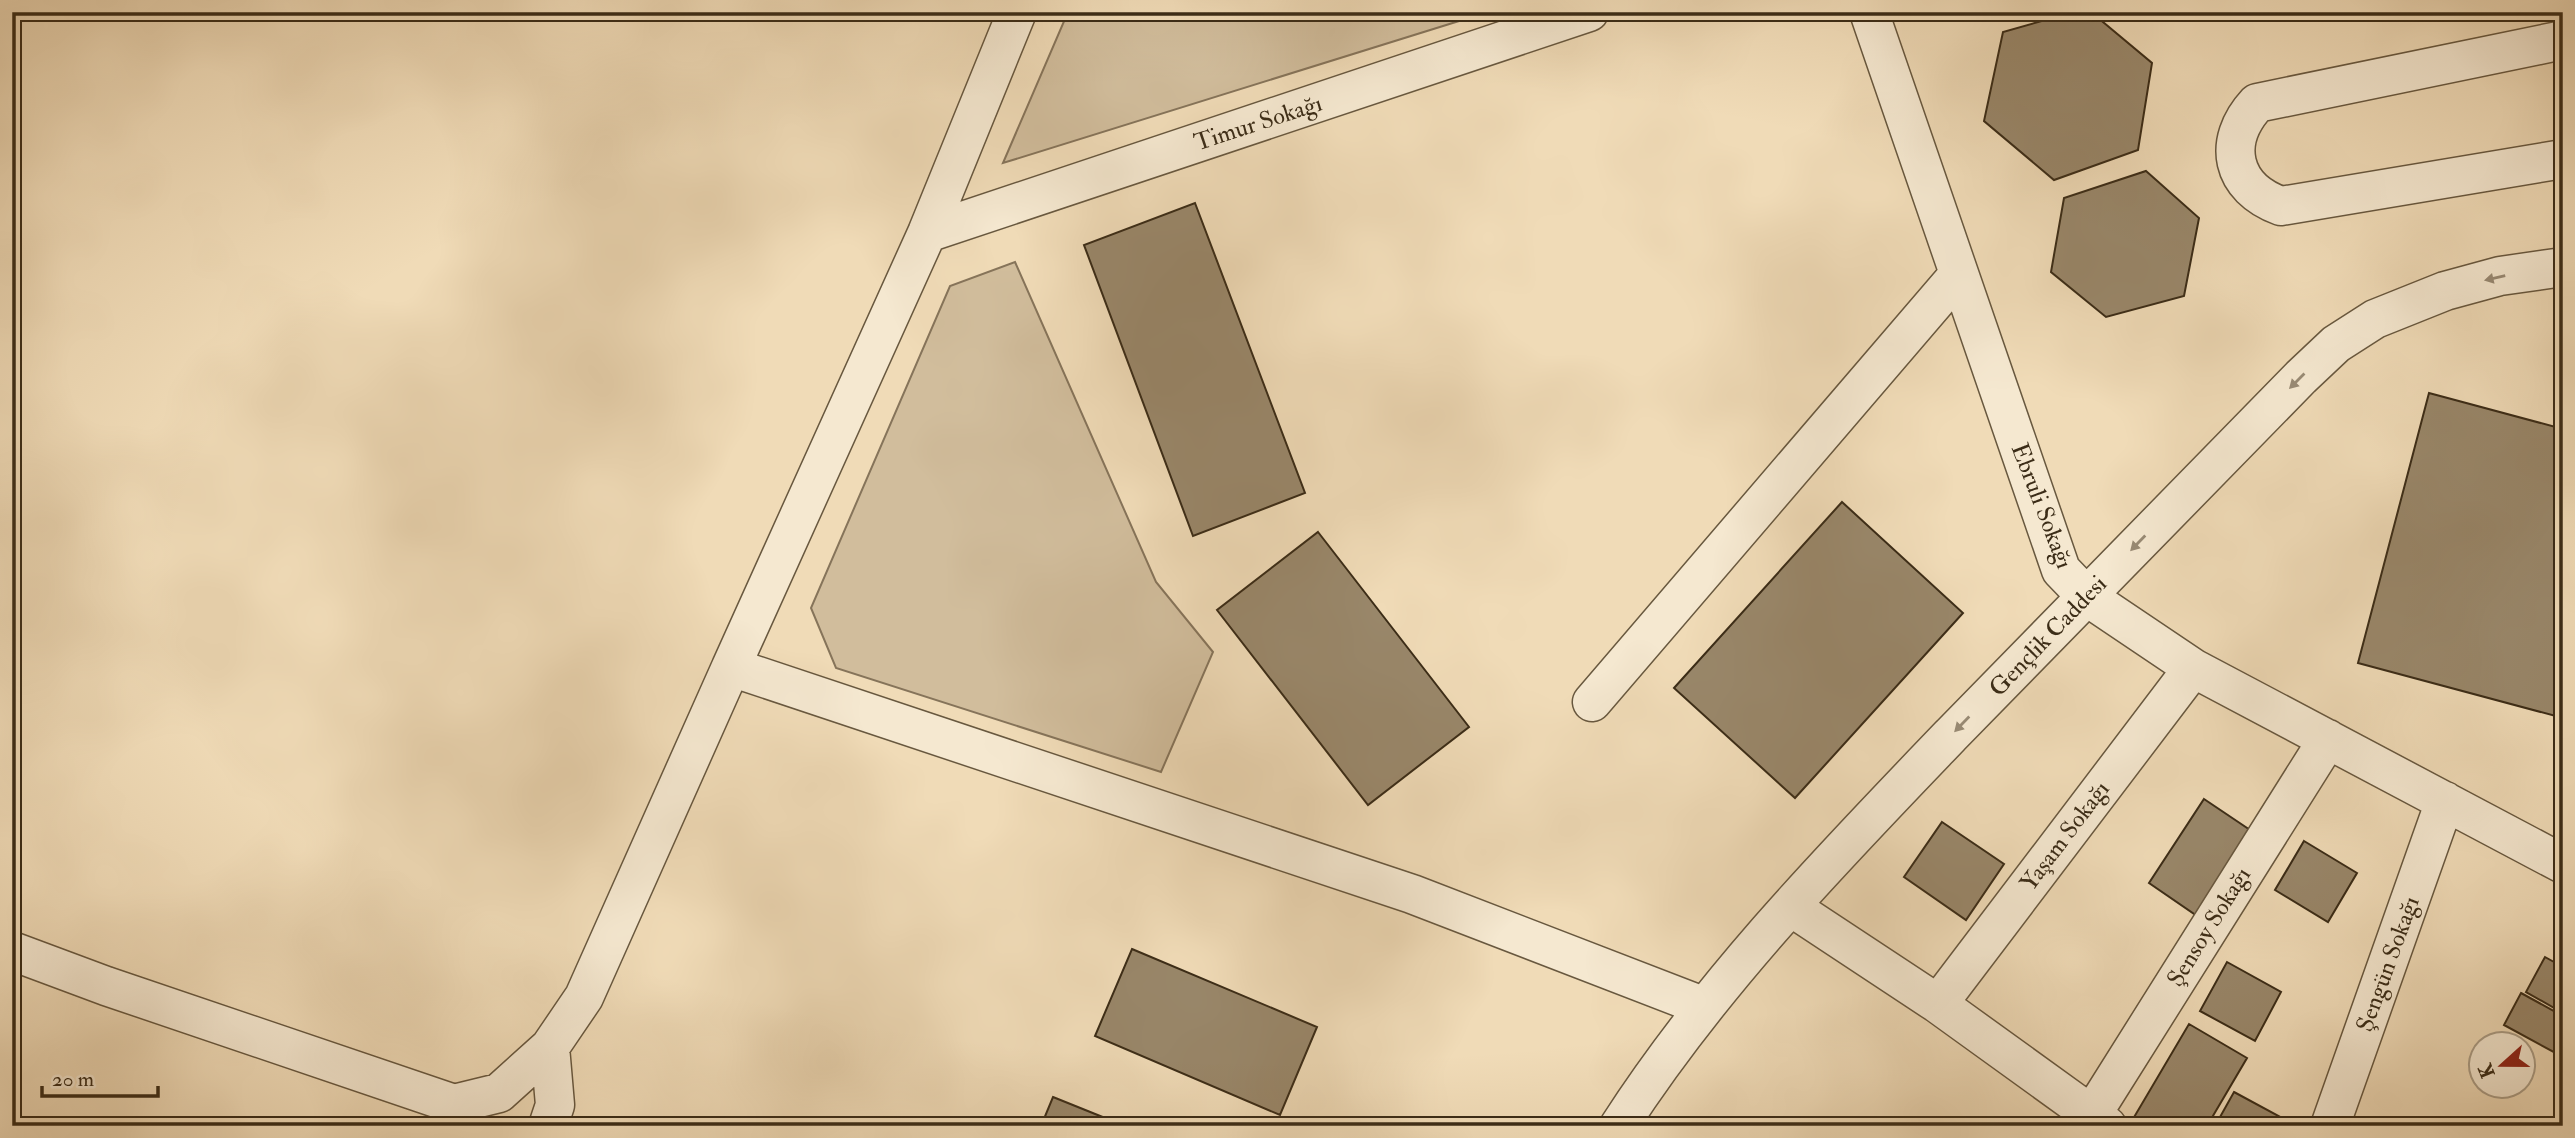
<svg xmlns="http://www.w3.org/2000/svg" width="2575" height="1138" viewBox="0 0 2575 1138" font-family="'IM FELL Double Pica',serif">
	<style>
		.green { fill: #d1bd9c; stroke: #86745a; stroke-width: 2 }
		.building { fill: #99876a; stroke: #3b2c17; stroke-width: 2 }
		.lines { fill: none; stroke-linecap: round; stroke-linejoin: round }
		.minor-casing { stroke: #68583f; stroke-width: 41 }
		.minor { stroke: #f5e8d0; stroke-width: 38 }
		.oneway { fill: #988a74 }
		.labels { text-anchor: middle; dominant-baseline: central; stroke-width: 5; stroke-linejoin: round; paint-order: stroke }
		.street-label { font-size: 24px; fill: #3b2c17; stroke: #f5e8d0 }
	</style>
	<rect width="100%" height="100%" fill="#f0dbb7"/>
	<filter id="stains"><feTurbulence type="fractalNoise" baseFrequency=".00286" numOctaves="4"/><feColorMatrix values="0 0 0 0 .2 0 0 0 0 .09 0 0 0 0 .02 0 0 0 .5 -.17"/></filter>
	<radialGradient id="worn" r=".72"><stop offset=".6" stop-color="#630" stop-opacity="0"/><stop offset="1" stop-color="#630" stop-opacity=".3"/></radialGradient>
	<path class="green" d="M1068,12H1488L1003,163Z
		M1015,262L1156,582L1213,652L1161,772L836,668L811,608L950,286Z"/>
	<path class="building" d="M2074,12H2091L2152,63L2138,150L2054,180L1984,121L2003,32Z
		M2146,171L2199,218L2184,296L2106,317L2051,272L2064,198Z
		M1195,203L1305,493L1193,536L1084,245Z
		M2429,393L2563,429V718L2358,663Z
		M1842,502L1963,613L1795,798L1674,688Z
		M1318,532L1469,727L1368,805L1217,610Z
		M2204,799L2259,836L2203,920L2149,883Z
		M1942,822L2004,864L1966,920L1904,877Z
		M2304,841L2357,873L2328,922L2275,890Z
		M1132,949L1317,1027L1280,1115L1095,1036Z
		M2545,957L2563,967V1013L2526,992Z
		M2227,962L2281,992L2255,1041L2200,1011Z
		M2521,993L2563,1016V1057L2504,1025Z
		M2189,1024L2247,1058L2207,1126H2132L2130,1124Z
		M2234,1092L2297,1126H2215Z
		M1053,1097L1125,1126H1041Z"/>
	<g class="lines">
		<defs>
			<path id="minor" d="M1017,12L927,233L731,667L1412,894L1705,1007
				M1869,12L2061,570L2086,596L2193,668L2563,864
				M2563,40L2257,103C2221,142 2231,188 2281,206L2563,159
				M927,233L1589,12
				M1592,702L1959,274
				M1791,907L1938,1004L2107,1126
				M12,951L106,986L454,1104L499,1093L550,1047L584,997L731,667
				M1938,1004L2193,668
				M2091,1116L2328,739
				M548,1126L555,1105L550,1047
				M1619,1126C1712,982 1832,859 1950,736C2067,616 2184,496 2301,377L2336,344L2375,319L2445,291L2500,276L2563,267
				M2330,1126L2445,801"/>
		</defs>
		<use href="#minor" class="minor-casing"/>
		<use href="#minor" class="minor"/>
	</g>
	<defs><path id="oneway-solid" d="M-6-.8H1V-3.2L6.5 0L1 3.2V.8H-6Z" transform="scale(1.75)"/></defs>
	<g class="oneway">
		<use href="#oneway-solid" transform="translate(2495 278) rotate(167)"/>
		<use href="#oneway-solid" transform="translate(2297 381) rotate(135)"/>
		<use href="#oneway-solid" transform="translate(2138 543) rotate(134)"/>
		<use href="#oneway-solid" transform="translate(1962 724) rotate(134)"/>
	</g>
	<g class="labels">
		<g class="street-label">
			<text transform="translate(1258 123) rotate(-18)">Timur Sokağı</text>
			<text transform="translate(2042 506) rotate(69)">Ebruli Sokağı</text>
			<text transform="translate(2048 636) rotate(-46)">Gençlik Caddesi</text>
			<text transform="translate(2065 836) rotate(-53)">Yaşam Sokağı</text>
			<text transform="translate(2209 927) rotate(-58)">Şensoy Sokağı</text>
			<text transform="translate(2388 964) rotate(-70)">Şengün Sokağı</text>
		</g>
	</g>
	<rect width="2575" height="1138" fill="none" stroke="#f0dbb7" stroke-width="42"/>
	<rect x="14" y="14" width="2547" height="1110" fill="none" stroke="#3b2c17" stroke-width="3.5"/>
	<rect x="21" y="21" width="2533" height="1096" fill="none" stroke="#3b2c17" stroke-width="2"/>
	<g transform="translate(2502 1065) rotate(249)"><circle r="33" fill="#f5e8d0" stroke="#ab9d86" stroke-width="2"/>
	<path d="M0-5L12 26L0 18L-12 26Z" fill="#8f2418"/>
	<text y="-10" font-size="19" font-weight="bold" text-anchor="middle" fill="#3b2c17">K</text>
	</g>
	<path d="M42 1086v10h116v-10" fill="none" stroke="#3b2c17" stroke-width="3.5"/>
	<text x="52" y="1086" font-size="21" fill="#3b2c17" stroke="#f5e8d0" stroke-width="5" paint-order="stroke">20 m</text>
	<rect width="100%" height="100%" filter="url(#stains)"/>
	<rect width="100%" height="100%" fill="url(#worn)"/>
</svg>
